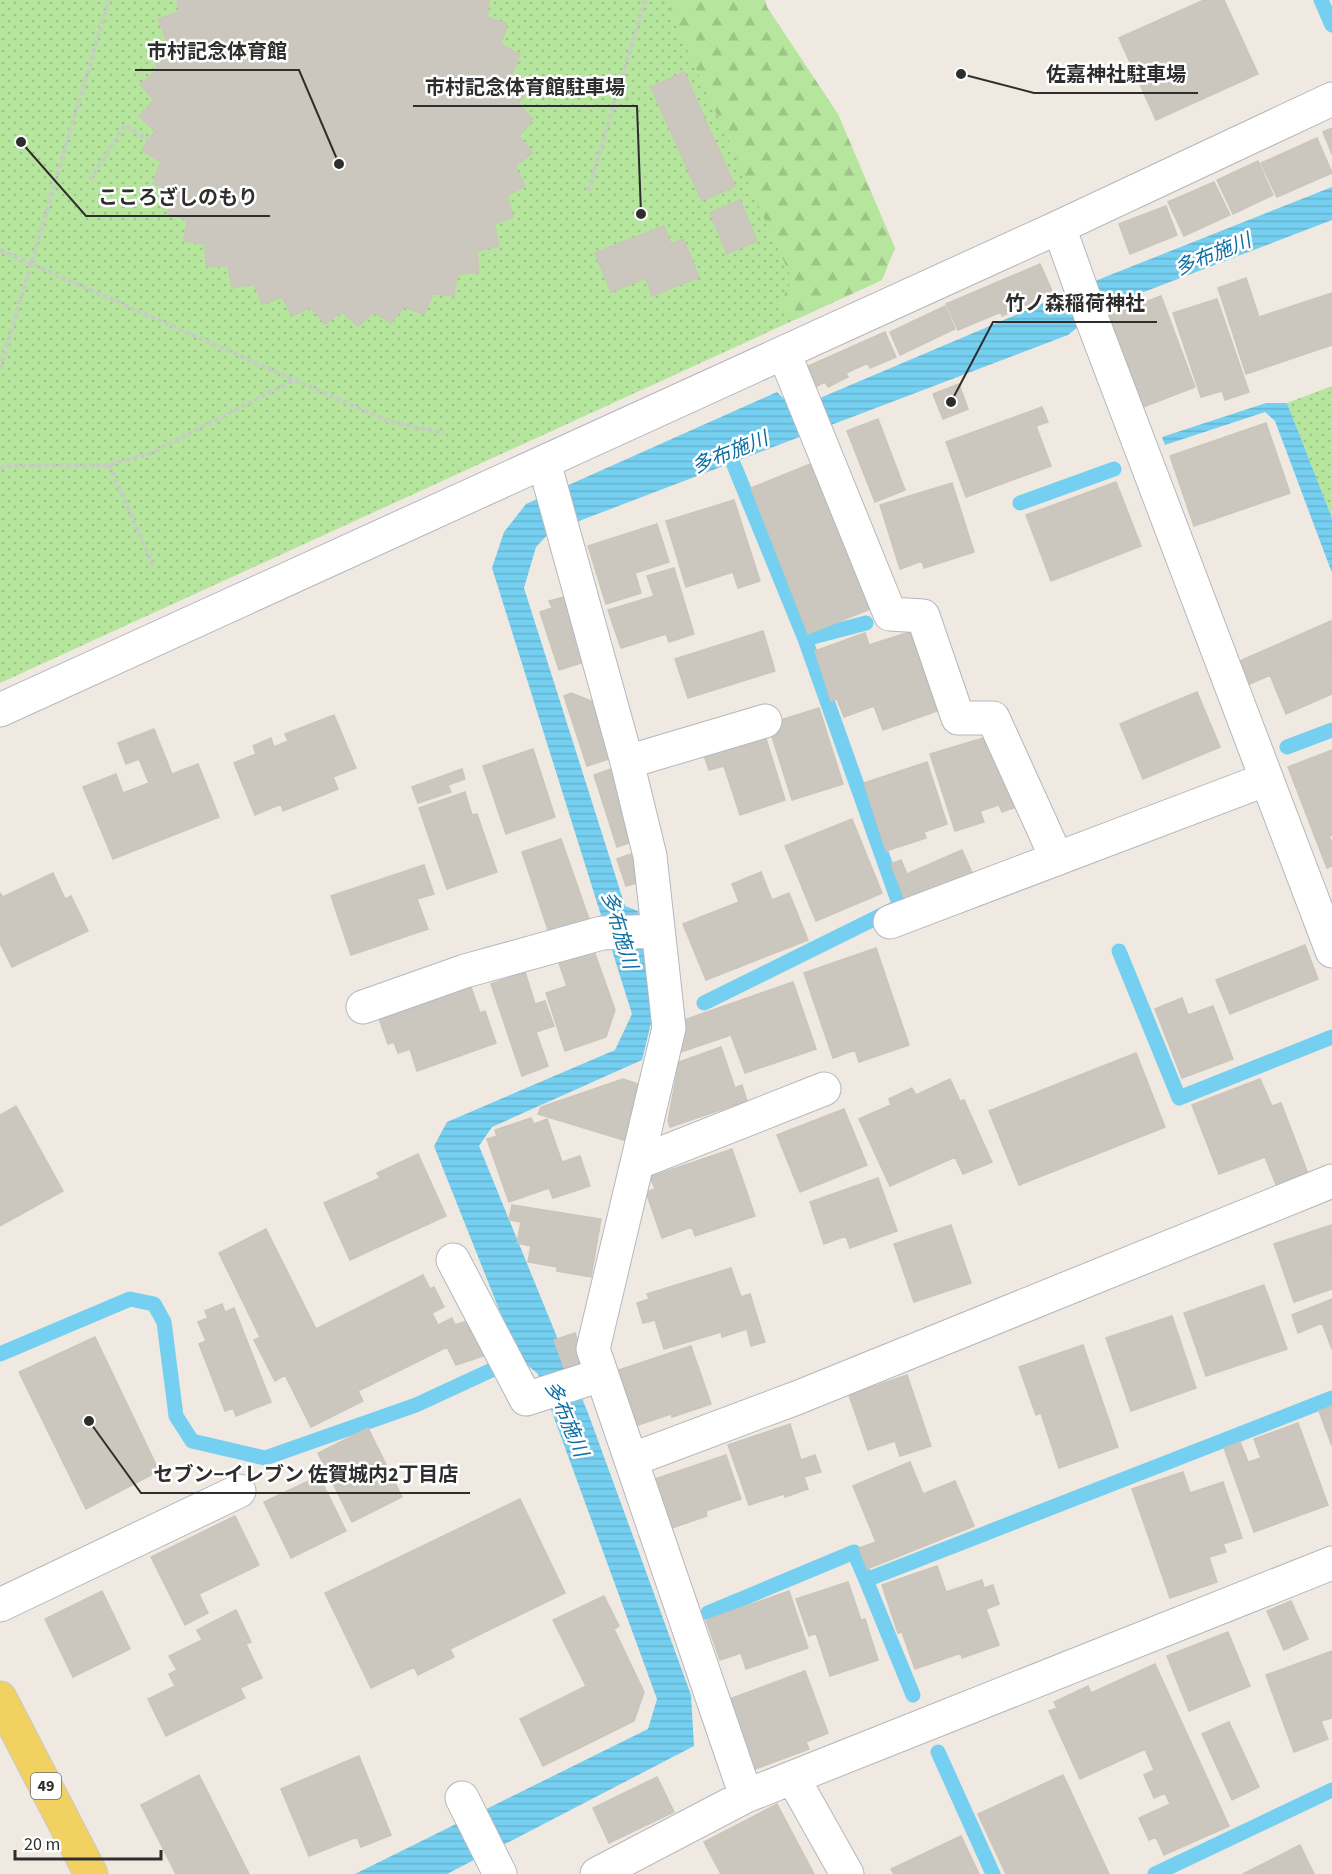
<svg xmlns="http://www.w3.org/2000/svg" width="1332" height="1874" viewBox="0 0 1332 1874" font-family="'Source Sans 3','Noto Sans JP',sans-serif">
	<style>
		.green { fill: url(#green-dots) }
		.forest { fill: url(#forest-firs) }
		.water { fill: url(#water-rules) }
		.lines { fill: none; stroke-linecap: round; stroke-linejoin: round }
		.stream { stroke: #75cff0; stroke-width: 15 }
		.building { fill: #cbc7bf; stroke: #cbc5ba; stroke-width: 1.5 }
		.minor-casing { stroke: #b4b7c1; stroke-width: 35 }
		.major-casing { stroke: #c9c9c9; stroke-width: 35 }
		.path { stroke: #c9c9c9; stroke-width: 4; stroke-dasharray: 4.5 3; stroke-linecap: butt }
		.minor { stroke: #fff; stroke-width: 33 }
		.major { stroke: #f2d163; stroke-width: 33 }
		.labels { text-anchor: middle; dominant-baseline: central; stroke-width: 5; stroke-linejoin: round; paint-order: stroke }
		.shield { fill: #fff; stroke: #6d6d6d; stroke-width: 1.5 }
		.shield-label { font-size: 16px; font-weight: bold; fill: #2e2e2e }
		.water-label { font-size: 20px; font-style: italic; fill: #0d6fa3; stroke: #fff }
		.leader { fill: none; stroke: #2e2e2e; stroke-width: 2 }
		.callout-dot { fill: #2e2e2e; stroke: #fff; stroke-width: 2 }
		.callout-label { font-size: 20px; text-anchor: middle; font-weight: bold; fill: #2e2e2e; stroke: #fff; stroke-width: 5; stroke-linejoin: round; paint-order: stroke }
	</style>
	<defs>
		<pattern id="green-dots" width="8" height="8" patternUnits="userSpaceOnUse" patternTransform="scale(1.5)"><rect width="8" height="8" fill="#b6e59e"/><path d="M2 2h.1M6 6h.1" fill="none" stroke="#9dc588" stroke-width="1.8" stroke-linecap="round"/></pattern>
		<pattern id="forest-firs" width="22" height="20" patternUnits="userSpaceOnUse" patternTransform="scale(1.5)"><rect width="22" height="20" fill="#b6e59e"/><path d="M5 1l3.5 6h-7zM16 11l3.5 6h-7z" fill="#9dc588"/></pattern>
		<pattern id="water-rules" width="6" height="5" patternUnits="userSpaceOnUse" patternTransform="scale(1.5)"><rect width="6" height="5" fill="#75cff0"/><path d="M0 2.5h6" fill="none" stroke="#66b2ce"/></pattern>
	</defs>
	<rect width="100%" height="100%" fill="#efe9e1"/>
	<path class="green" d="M0,0H757L882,280L0,683Z
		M1332,386V518L1287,403Z"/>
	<path class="forest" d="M670,0H765L767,7L838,114L895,248L882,280L799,318L778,308L792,279L671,14Z"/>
	<path class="water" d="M1332,187V220L1102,308L1068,335L550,532L536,547L524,588L625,906L638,911L653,1015L642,1060L492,1127L479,1146L588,1413L691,1695L694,1746L447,1874H355L648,1729L657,1699L538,1374L518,1357L434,1146L447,1122L615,1050L632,1014L492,568L504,532L526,504L777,392L794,409L1105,277Z
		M1266,403H1287L1332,518V573L1275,421L1265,412L1165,445L1162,437Z"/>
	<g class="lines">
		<path class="stream" d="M1321,0L1332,25
			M1020,503L1114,469
			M805,639L866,623
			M1287,747L1332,730
			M1119,951L1179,1098L1332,1037
			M704,1003L900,906L805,639L729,453
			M0,1354L130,1299L154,1304L164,1322L176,1416L192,1441L265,1458L416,1405L509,1362
			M866,1580L913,1695
			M708,1613L854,1552L866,1580L1332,1398
			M938,1752L993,1874
			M1155,1874L1332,1790"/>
	</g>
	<path class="building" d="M177,0H489L487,17L507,24L501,44L520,55L512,74L530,86L518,104L533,119L519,136L533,153L515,166L525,186L507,196L513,217L494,224L499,246L477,251L479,272L457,274L454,296L433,294L424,314L404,307L391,323L374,312L358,326L342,312L325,324L311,307L292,316L282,297L262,304L254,284L232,288L228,266H206L205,244L184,241L187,220L167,213L172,192L153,183L161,162L142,150L155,131L139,116L154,100L140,84L158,70L149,50L166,40L158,19L179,12Z
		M1204,0H1224L1258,74L1156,120L1119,38Z
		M684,72L735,186L702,201L651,87Z
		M1332,128V154L1323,132Z
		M1317,138L1332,173L1277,197L1261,163Z
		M1258,161L1273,195L1233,214L1217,180Z
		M1214,182L1230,215L1184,236L1168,202Z
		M740,200L757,241L727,254L710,213Z
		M1166,206L1177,235L1130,254L1119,224Z
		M664,226L671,244L683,239L699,277L652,296L646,278L611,292L595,253Z
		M1040,264L1053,293L1002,316L1001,312L958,330L946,304Z
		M1246,278L1259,317L1332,293V345L1246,374L1218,288Z
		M1161,296L1195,387L1143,407L1109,316Z
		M1217,299L1249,392L1225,400L1222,391L1201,397L1173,313Z
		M945,306L955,329L900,355L890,332Z
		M885,332L896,357L870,368L868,363L846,373L848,377L828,387L825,382L813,388L804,368Z
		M959,384L968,409L943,419L933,394Z
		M1042,407L1048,422L1036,426L1051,466L966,497L946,442Z
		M878,419L905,490L875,502L847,431Z
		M1266,423L1290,493L1194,526L1170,456Z
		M813,463L870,609L808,634L751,488Z
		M1116,482L1141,546L1051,581L1026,515Z
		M952,483L974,552L924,568L922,561L900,569L880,505Z
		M734,500L760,581L738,588L733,572L686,587L666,521Z
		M657,524L669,562L635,573L641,593L606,604L588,546Z
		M674,568L694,634L669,642L666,634L621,648L608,610L654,596L647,576Z
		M564,597L584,662L559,670L540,612L552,608L549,601Z
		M1331,621L1332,694L1286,714L1270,675L1250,684L1240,661Z
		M763,631L775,671L688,698L675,659Z
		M910,632L937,711L883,730L874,706L844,717L837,699L831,701L815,651L865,633L869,645Z
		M1197,692L1220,747L1143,779L1120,724Z
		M571,693L594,702L612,758L587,766L564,696Z
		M819,708L843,784L792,800L768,724Z
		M334,715L356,768L333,777L338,789L283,811L281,804L255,815L234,763L256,754L253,746L271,738L274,747L288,741L285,734Z
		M154,729L172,774L198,764L219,817L113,859L83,787L116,774L123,793L149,783L139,759L126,764L118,743Z
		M763,729L785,800L740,815L724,766L709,770L702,749Z
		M990,736L1016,807L1002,812L999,805L980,811L984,822L955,831L930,754Z
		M533,749L555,817L506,834L483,766Z
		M1332,750V835L1329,836L1332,844V866L1327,868L1288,767Z
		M927,762L947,824L924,832L926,838L886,851L864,783Z
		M462,769L465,779L448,785L451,792L418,803L412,787Z
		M611,769L622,801L618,802L631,842L617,847L594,775Z
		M465,792L472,815L477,814L497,872L447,889L419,808Z
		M852,819L882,893L816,921L785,846Z
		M561,839L589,919L549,933L522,852Z
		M962,850L974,877L907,905L891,864L901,860L907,874Z
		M631,854L640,882L626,886L617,859Z
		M424,865L434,894L417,899L428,929L351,955L331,896Z
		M761,872L772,900L789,893L808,940L706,980L683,924L739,902L732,884Z
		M53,873L65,899L71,896L88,931L12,967L0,943V893L3,897Z
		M1305,945L1318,979L1230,1014L1216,980Z
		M876,948L909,1045L859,1062L855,1050L833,1058L804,973Z
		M594,951L615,1010L606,1037L565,1051L546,993L567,986L559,963Z
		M525,972L535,1004L545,1001L554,1026L536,1032L548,1066L522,1076L491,984Z
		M793,982L816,1049L745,1073L731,1035L678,1053L684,1020Z
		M470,984L480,1013L485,1011L496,1043L417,1071L410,1049L398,1053L394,1042L388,1044L378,1016Z
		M1182,998L1188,1015L1213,1006L1233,1059L1182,1078L1155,1009Z
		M721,1047L735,1088L742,1085L747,1101L670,1127L668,1121L679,1062Z
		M1136,1053L1165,1127L1019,1185L989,1111Z
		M623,1079L644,1086L627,1141L538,1114L541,1107Z
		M950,1079L960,1101L964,1100L992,1162L963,1174L955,1157L890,1186L859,1119L891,1105L889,1099L912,1088L916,1095Z
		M1260,1079L1272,1106L1281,1103L1310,1179L1279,1192L1265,1157L1219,1174L1192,1105Z
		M16,1106L63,1191L0,1226V1115Z
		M844,1109L867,1165L800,1192L777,1135Z
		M531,1118L534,1124L547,1119L562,1162L580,1156L590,1186L553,1198L549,1188L509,1202L487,1139L497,1136L495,1130Z
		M732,1149L755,1216L695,1236L692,1227L662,1238L646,1192L655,1189L650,1177Z
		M418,1154L446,1216L350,1260L324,1203L380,1178L377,1173Z
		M878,1178L897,1231L850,1248L846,1236L824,1244L810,1202Z
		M512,1205L601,1219L591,1277L557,1271V1267L528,1262L531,1246L517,1243L521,1222L509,1220Z
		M951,1225L971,1283L914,1302L894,1244Z
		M1331,1225L1332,1289L1294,1302L1274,1244Z
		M266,1229L316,1329L423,1275L430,1289L434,1287L444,1307L432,1313L438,1325L452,1318L455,1325L473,1319L486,1355L456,1365L447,1347L358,1391L363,1401L311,1427L285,1375L275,1381L254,1340L260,1337L219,1253Z
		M731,1268L741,1297L750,1294L765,1342L751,1346L747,1329L722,1337L721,1332L664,1349L655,1320L643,1323L637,1303L649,1299L647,1294Z
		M1264,1285L1287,1349L1206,1376L1184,1313Z
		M1332,1299V1349L1322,1323L1298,1333L1292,1315Z
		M222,1304L225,1312L234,1308L271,1402L236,1416L233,1408L225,1411L199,1344L206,1341L198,1322L208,1318L205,1311Z
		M1172,1316L1196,1388L1131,1411L1106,1338Z
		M575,1333L585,1361L564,1368L554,1340Z
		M95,1337L159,1471L86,1509L19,1372Z
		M1083,1345L1118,1447L1059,1468L1041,1413L1036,1415L1019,1367Z
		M691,1346L711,1404L672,1417L671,1414L635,1426L616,1371Z
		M907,1375L931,1446L900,1456L895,1441L868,1450L849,1395Z
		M1332,1406V1446L1319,1411Z
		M1298,1423L1328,1505L1254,1532L1224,1448L1240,1442L1248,1462L1261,1458L1254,1439Z
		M790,1424L801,1460L815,1455L821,1472L804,1477L808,1489L785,1497L784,1494L749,1505L728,1445Z
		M368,1428L402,1497L352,1522L318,1453Z
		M726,1455L741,1499L706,1511L707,1516L672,1528L655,1479Z
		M910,1462L923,1494L955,1481L974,1526L867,1569L859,1548L876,1542L853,1486Z
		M1183,1472L1190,1493L1223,1482L1242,1538L1223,1544L1226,1552L1209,1557L1217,1582L1170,1598L1132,1489Z
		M319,1476L346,1531L291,1558L264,1502Z
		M520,1499L565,1593L450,1649L454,1657L418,1675L414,1667L371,1688L325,1593Z
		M235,1516L259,1565L199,1594L208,1613L185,1625L151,1557Z
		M937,1566L946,1592L982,1580L984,1588L993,1585L999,1604L986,1609L999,1645L962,1658L961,1653L915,1669L902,1632L898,1633L882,1585Z
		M848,1582L861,1620L865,1619L878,1660L830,1676L816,1633L809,1636L796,1599Z
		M102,1591L130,1649L73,1677L45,1619Z
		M789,1591L808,1648L746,1669L741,1653L720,1660L706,1620Z
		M604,1596L619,1626L614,1629L644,1692L634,1721L543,1766L520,1719L586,1686L553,1620Z
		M1291,1601L1308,1639L1284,1650L1267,1611Z
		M236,1610L251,1642L246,1644L262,1678L240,1688L245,1698L166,1736L148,1699L175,1686L169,1674L177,1670L169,1656L202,1640L197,1630Z
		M1228,1632L1250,1686L1189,1711L1167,1656Z
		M1332,1651V1718L1321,1721L1328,1739L1294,1752L1266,1675Z
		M1155,1664L1229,1826L1164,1855L1156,1837L1149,1840L1139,1818L1170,1804L1165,1793L1154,1798L1144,1775L1154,1770L1145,1749L1080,1779L1049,1711L1057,1708L1054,1702L1088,1686L1091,1693Z
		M805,1671L828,1733L806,1742L809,1749L750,1771L724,1701Z
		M1229,1722L1259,1787L1232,1800L1202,1734Z
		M359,1756L391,1835L361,1847L357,1837L309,1856L281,1789Z
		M199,1775L249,1874H176L141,1805Z
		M1063,1775L1109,1874H1006L978,1814Z
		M657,1777L674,1812L609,1843L593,1808Z
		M777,1804L814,1874H721L704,1842Z
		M961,1836L979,1874H894L891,1869Z
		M1300,1845L1314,1874H1243Z"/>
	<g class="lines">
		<defs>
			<path id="minor" d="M1059,227L1090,314L1332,951
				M784,353L890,614L923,616L958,718H993L1057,859
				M544,462L627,762L650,856L669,1028L593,1349L746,1796
				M0,710L1059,227L1332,99
				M627,762L765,721
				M890,922L1267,779
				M363,1007L465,971L602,933L658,931
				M637,1163L824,1089
				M453,1260L526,1399L601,1375
				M631,1460L799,1397L1332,1181
				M0,1605L239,1491
				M793,1778L847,1874
				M462,1798L500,1874
				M597,1874L746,1796L1332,1563"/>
			<path id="major" d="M0,1698L91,1874"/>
		</defs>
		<use href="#minor" class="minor-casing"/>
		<use href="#major" class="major-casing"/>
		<path class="path" d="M90,180L125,125L149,141
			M588,191L645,0
			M0,250L390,422L444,433
			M0,369L109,0
			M109,465L153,565
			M0,469L4,466L109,465L151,453L294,380"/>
		<use href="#minor" class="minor"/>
		<use href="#major" class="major"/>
	</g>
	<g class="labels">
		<rect class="shield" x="31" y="1773" width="30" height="26" rx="4.5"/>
		<g class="shield-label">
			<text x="46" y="1786">49</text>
		</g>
		<g class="water-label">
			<text transform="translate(1213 255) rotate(-22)">多布施川</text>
			<text transform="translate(730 453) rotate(-22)">多布施川</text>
			<text transform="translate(619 930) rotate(73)">多布施川</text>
			<text transform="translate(566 1419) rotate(67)">多布施川</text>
		</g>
	</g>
	<path class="leader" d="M339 164L299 70H135M961 74L1034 93H1198M641 214L637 106H413M21 142L86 216H270M951 402L993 322H1157M89 1421L141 1493H470"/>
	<g class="callout-dot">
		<circle cx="339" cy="164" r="6"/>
		<circle cx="961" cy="74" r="6"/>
		<circle cx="641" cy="214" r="6"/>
		<circle cx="21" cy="142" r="6"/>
		<circle cx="951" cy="402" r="6"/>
		<circle cx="89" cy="1421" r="6"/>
	</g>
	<g class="callout-label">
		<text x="217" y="58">市村記念体育館</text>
		<text x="1116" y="81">佐嘉神社駐車場</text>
		<text x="525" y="94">市村記念体育館駐車場</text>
		<text x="178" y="204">こころざしのもり</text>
		<text x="1075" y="310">竹ノ森稲荷神社</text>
		<text x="306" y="1481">セブン−イレブン 佐賀城内2丁目店</text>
	</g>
	<path d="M15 1850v9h146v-9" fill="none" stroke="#2e2e2e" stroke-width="3"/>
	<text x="24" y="1850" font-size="18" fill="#2e2e2e" stroke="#ffffff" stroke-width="4.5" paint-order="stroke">20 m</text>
</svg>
